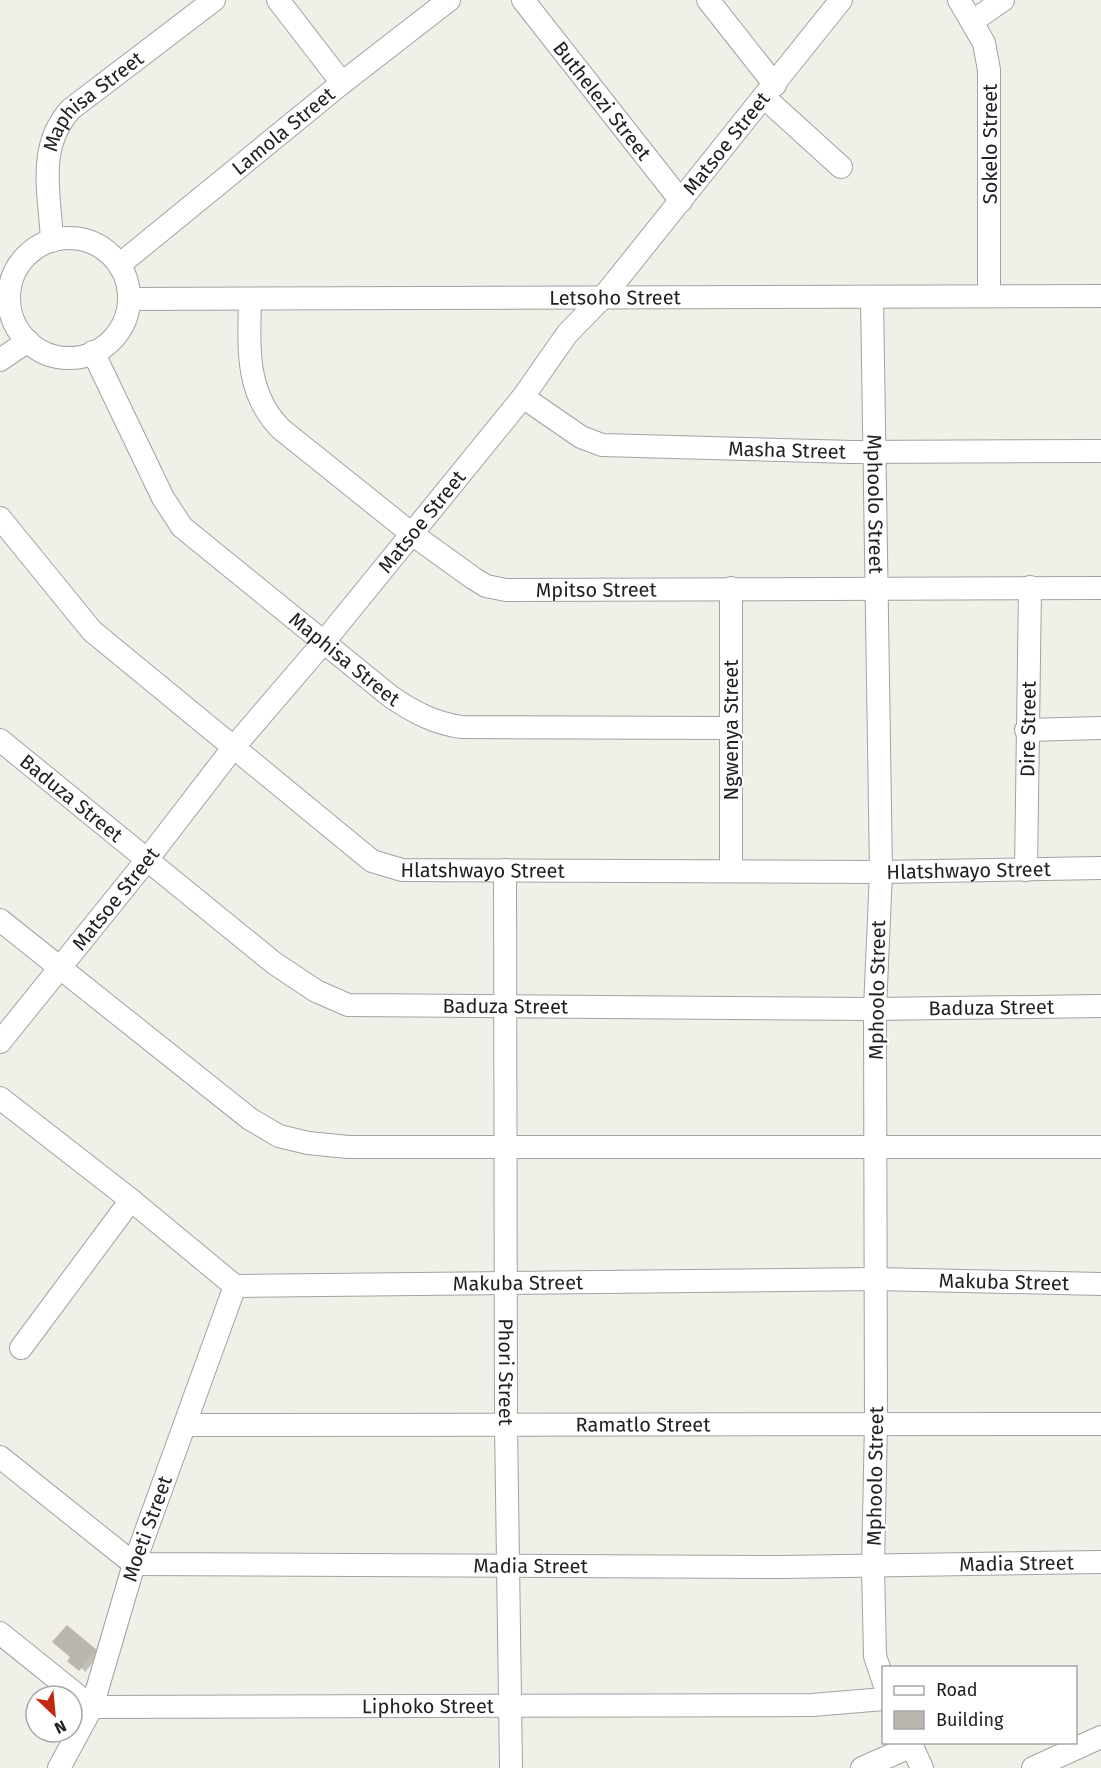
<svg xmlns="http://www.w3.org/2000/svg" width="1101" height="1768" viewBox="0 0 1101 1768" font-family="'Fira Sans',sans-serif">
	<style>
		.shadow { fill: #0003 }
		.building { fill: #bab5ae; stroke: #c1b8ab; stroke-width: 1.5 }
		.lines { fill: none; stroke-linecap: round; stroke-linejoin: round }
		.minor-casing { stroke: #a2a2a2; stroke-width: 24 }
		.minor { stroke: #fff; stroke-width: 22 }
		.labels { text-anchor: middle; dominant-baseline: central; stroke-width: 4.5; stroke-linejoin: round; paint-order: stroke }
		.street-label { font-size: 20px; fill: #212121; stroke: #fff }
	</style>
	<rect width="100%" height="100%" fill="#f0efe8"/>
	<path class="shadow" d="M72,1631L100,1654L85,1672L73,1657Z"/>
	<path class="building" d="M67,1626L96,1650L79,1670L68,1661L71,1657L53,1642Z"/>
	<g class="lines">
		<defs>
			<g id="minor">
				<path d="M278,0L342,83"/>
				<path id="s1" d="M523,0L681,201"/>
				<path d="M708,0L775,85"/>
				<path d="M959,0L984,43L989,70V296"/>
				<path d="M973,21L1003,0"/>
				<path d="M765,98L841,167"/>
				<circle cx="69" cy="298" r="60"/>
				<path id="s2" d="M52,241C50,194 36,147 71,109L214,0"/>
				<path id="s3" d="M119,265L342,83L449,0"/>
				<path id="s4" d="M872,297L881,872L875,1009L876,1422L873,1567L875,1656L884,1683"/>
				<path id="s5" d="M129,299L1101,296"/>
				<path id="s6" d="M250,300C249,347 245,393 281,429L412,534L473,578L486,586L506,590L1101,588"/>
				<path id="s7" d="M93,352L163,498L182,527L390,696C413,712 434,723 461,727L731,728"/>
				<path d="M0,360L28,341"/>
				<path id="s8" d="M523,397L581,437L602,445L852,452L1101,451"/>
				<path id="s9" d="M0,518L92,631L372,861L402,870L881,872L1101,868"/>
				<path d="M1026,730L1101,728"/>
				<path id="s10" d="M0,740L274,963L316,991L348,1005L875,1009L1101,1006"/>
				<path id="s11" d="M505,870L506,1424L511,1768"/>
				<path id="s12" d="M1026,870L1030,587"/>
				<path d="M731,871V588"/>
				<path d="M0,920L250,1119L279,1136L308,1143L348,1147H1101"/>
				<path id="s13" d="M0,1042L146,861L233,748L323,643L523,397L567,334L604,296L841,0"/>
				<path id="s14" d="M0,1098L131,1200L235,1286L876,1279L1101,1284"/>
				<path d="M21,1348L131,1200"/>
				<path id="s15" d="M185,1425L1101,1424"/>
				<path id="s16" d="M0,1457L134,1564L781,1567L1101,1562"/>
				<path id="s17" d="M0,1633L92,1707L812,1705L884,1699"/>
				<path d="M910,1742L922,1768"/>
				<path id="s18" d="M59,1768L92,1707L134,1564L235,1286"/>
				<path d="M862,1768L912,1746"/>
				<path d="M1033,1768L1101,1737"/>
			</g>
		</defs>
		<use href="#minor" class="minor-casing"/>
		<use href="#minor" class="minor"/>
	</g>
	<g class="labels">
		<g class="street-label">
			<text stroke="none"><textPath href="#s1" startOffset="128">Buthelezi Street</textPath></text>
			<text stroke="none"><textPath href="#s2" startOffset="158">Maphisa Street</textPath></text>
			<text stroke="none"><textPath href="#s3" startOffset="212">Lamola Street</textPath></text>
			<text stroke="none"><textPath href="#s13" startOffset="1156">Matsoe Street</textPath></text>
			<text transform="translate(990 144) rotate(-90)">Sokelo Street</text>
			<text stroke="none"><textPath href="#s5" startOffset="486">Letsoho Street</textPath></text>
			<text stroke="none"><textPath href="#s8" startOffset="278">Masha Street</textPath></text>
			<text stroke="none"><textPath href="#s4" startOffset="207">Mphoolo Street</textPath></text>
			<text stroke="none"><textPath href="#s13" startOffset="670">Matsoe Street</textPath></text>
			<text stroke="none"><textPath href="#s6" startOffset="506">Mpitso Street</textPath></text>
			<text stroke="none"><textPath href="#s7" startOffset="406">Maphisa Street</textPath></text>
			<text stroke="none"><textPath href="#s12" startOffset="141">Dire Street</textPath></text>
			<text transform="translate(731 730) rotate(-90)">Ngwenya Street</text>
			<text stroke="none"><textPath href="#s10" startOffset="92">Baduza Street</textPath></text>
			<text stroke="none"><textPath href="#s9" startOffset="620">Hlatshwayo Street</textPath></text>
			<text stroke="none"><textPath href="#s9" startOffset="1106">Hlatshwayo Street</textPath></text>
			<text stroke="none"><textPath href="#s13" startOffset="184">Matsoe Street</textPath></text>
			<text transform="translate(877 990) rotate(-89)">Mphoolo Street</text>
			<text stroke="none"><textPath href="#s10" startOffset="596">Baduza Street</textPath></text>
			<text stroke="none"><textPath href="#s10" startOffset="1082">Baduza Street</textPath></text>
			<text stroke="none"><textPath href="#s14" startOffset="1070">Makuba Street</textPath></text>
			<text stroke="none"><textPath href="#s14" startOffset="584">Makuba Street</textPath></text>
			<text stroke="none"><textPath href="#s11" startOffset="502">Phori Street</textPath></text>
			<text stroke="none"><textPath href="#s15" startOffset="458">Ramatlo Street</textPath></text>
			<text transform="translate(875 1476) rotate(-89)">Mphoolo Street</text>
			<text stroke="none"><textPath href="#s18" startOffset="256">Moeti Street</textPath></text>
			<text stroke="none"><textPath href="#s16" startOffset="1054">Madia Street</textPath></text>
			<text stroke="none"><textPath href="#s16" startOffset="568">Madia Street</textPath></text>
			<text stroke="none"><textPath href="#s17" startOffset="454">Liphoko Street</textPath></text>
		</g>
	</g>
	<rect x="882" y="1666" width="195" height="78" fill="#ffffff" stroke="#a6a6a6" stroke-width="1.5"/>
	<rect x="894" y="1686" width="30" height="9" fill="#ffffff" stroke="#a6a6a6" stroke-width="1.5"/>
	<text x="936" y="1696" font-size="18" fill="#212121">Road</text>
	<rect x="894" y="1711" width="30" height="18" fill="#bab5ae" stroke="#a6a6a6" stroke-width="1.5"/>
	<text x="936" y="1726" font-size="18" fill="#212121">Building</text>
	<g transform="translate(54 1714) rotate(154)"><circle r="28" fill="#ffffff" stroke="#a6a6a6" stroke-width="1.5"/>
	<path d="M0-4.5L10 22L0 15L-10 22Z" fill="#c2270f"/>
	<text y="-9" font-size="16" font-weight="bold" text-anchor="middle" fill="#212121">N</text>
	</g>
</svg>
